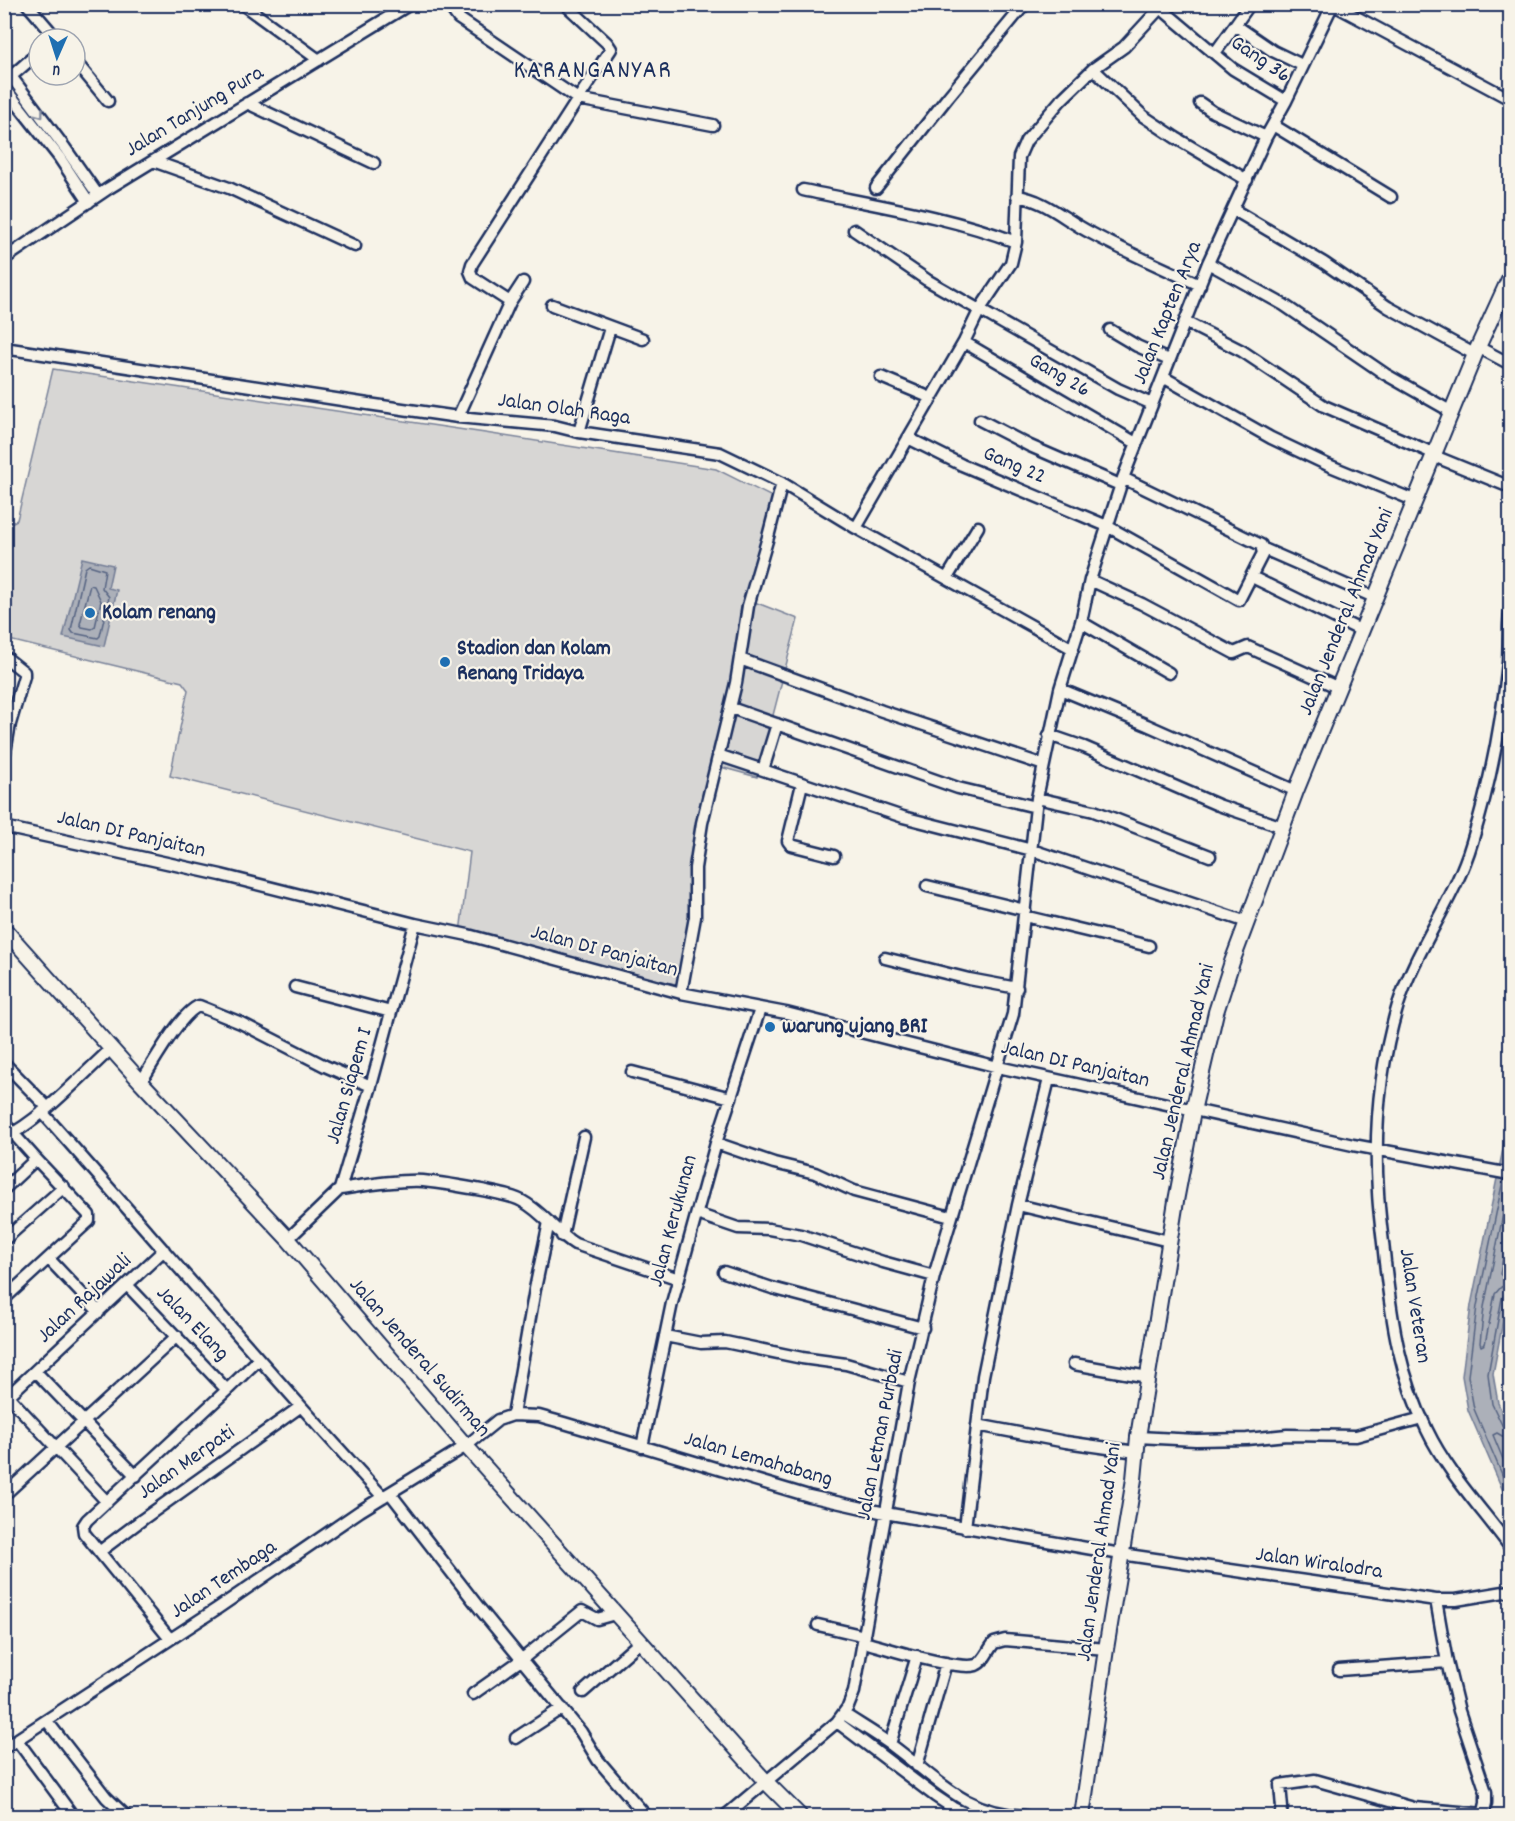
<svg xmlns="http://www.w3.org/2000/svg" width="1515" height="1821" viewBox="0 0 1515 1821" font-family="Dekko,sans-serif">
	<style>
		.grass { fill: #d7d6d4; stroke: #798299; stroke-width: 1.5 }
		.water { fill: #acb0b9; stroke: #727c95; stroke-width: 1.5 }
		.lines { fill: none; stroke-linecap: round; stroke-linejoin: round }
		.shore { stroke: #556382; stroke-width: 1.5 }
		.minor-casing { stroke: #1b2f5e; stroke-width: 15 }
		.major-casing { stroke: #1b2f5e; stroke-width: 18 }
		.minor { stroke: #f7f3e8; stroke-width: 10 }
		.major { stroke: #f7f3e8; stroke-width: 14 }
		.oneway { stroke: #8991a3 }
		.poi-dot { fill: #1f6fb2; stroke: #f7f3e8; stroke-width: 2 }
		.labels { text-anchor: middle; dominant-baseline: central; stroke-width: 4.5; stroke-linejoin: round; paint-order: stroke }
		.street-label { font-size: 22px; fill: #1b2f5e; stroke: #f7f3e8 }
		.poi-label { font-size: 22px; font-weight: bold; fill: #1b2f5e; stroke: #f7f3e8; text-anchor: start }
		.quarter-label { font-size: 26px; letter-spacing: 1.5px; fill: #1b2f5e; stroke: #f7f3e8 }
	</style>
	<rect width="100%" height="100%" fill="#f7f3e8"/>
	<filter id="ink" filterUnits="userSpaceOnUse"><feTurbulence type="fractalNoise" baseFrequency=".0167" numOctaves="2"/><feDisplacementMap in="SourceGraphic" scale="12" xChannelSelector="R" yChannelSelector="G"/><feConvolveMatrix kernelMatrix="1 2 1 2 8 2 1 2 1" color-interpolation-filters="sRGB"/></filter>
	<g filter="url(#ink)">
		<path class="grass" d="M53,369L485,433L716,469L778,500L752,601L798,619L757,777L717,766L698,853L700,905L688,987L460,933L470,852L170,776L188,690L182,682L5,639V541L9,524L17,520Z"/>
		<path class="water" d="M82,558L113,565L108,588L117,590L104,646L63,637Z
			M1510,1115V1284L1493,1374L1498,1403L1510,1430V1507L1468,1410L1462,1376L1471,1305Z"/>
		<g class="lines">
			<path class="shore" d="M89,565L105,570L102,588L109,597L100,636L98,638L73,633L71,630L85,568Z
				M90,585L94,586L101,601L95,627L92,629L82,627L80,624Z
				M1503,1180L1477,1306L1468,1376L1474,1409L1510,1493
				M1510,1181L1484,1307L1480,1343L1481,1346L1485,1344L1495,1294L1501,1287L1510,1285
				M1510,1225L1500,1274L1503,1277L1510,1276
				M1510,1293L1505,1294L1502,1298L1488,1374L1492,1404L1503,1427L1510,1430
				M1510,1438L1504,1437L1497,1433L1493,1435L1510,1476"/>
			<defs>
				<path id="minor" d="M27,4L57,39
					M242,4L319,60
					M448,4L458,18L578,99L611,49L607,43L565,4
					M1332,4L1510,99
					M1510,4V5
					M1157,5L1233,69L1286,101
					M1235,25L1273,51L1302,65
					M1215,53L1250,4
					M75,61L108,101
					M4,67L65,148L98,195
					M1093,69L1143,116L1176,138L1247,180
					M7,80L39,52
					M4,87L59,157L89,202
					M247,103L374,163
					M1200,103L1213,112L1266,137
					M1273,125L1391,197
					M153,161L229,188L355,246
					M876,188L948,97L1025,4
					M803,190C874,205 948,216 1016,242L1011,263L980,309L964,342L856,528
					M1017,196C1046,200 1065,220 1091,233C1126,252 1163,268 1200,285
					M1234,210L1324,263L1388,307L1474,354
					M854,230L927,280L1118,389L1152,404
					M1016,242L1019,157L1026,141L1061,100L1093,69L1124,47L1160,8
					M4,259L109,188L410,4
					M1208,263L1284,305L1385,374L1452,412
					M510,302L473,278L470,271L472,264L578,99L713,125
					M552,305L643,339
					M1185,322L1242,351L1324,406L1435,454
					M1110,330L1137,346L1169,360
					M964,342L1136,443
					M1478,347L1510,364
					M4,348L368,404L458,417L555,426L579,432L720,453L782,483L856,528L1073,649
					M881,377L931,398
					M1163,377L1271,438L1328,465L1416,501
					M458,417L510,302L523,282
					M980,420L1030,446L1120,485
					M579,432L610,328
					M908,438L962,465L1107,526L1239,600L1263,553L1261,545L1123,478
					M1434,456L1510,487
					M1264,549L1376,598
					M1252,577L1362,631
					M947,578L978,527
					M1090,580L1142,604L1234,653L1248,647L1339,688
					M1510,612C1508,629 1509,645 1508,662C1502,722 1490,784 1472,842C1455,900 1416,948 1398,1005C1380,1065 1374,1130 1378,1192C1379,1215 1383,1239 1385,1262C1392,1323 1399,1373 1427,1430C1447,1472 1482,1509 1510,1547
					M1081,622L1169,673
					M4,656L24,672V676L10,724L4,758
					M740,659L882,711L1044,765
					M1060,689L1147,725L1296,791
					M731,708L958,788L1036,807
					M777,724L763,770L903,817L1032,850L1247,922
					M1049,735L1084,747L1218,805L1283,827
					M718,755L763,770
					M802,784L788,841L791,845L834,856
					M1037,798L1094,811L1210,856
					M4,827L221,875L415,924L468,935L681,993L786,1013L998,1067L1353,1145L1510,1174
					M927,886L1025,910
					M1024,916L1149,946
					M885,958L969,979L1017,988
					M295,987L391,1012
					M681,993L695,917V868L702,823L736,683L748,606L768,537L782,483
					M4,1063L47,1107
					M632,1072L731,1098
					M141,1082C152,1065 181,1012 199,1006L241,1023L325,1066L371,1086
					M42,1112C156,1240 267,1371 383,1497
					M4,1123L36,1159L89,1215V1221L4,1299
					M4,1138C40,1121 81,1076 111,1049
					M716,1143L774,1163L815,1173L854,1191L951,1217
					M4,1189L36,1159
					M340,1189C367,1185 395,1180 423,1181C444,1183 466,1187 487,1191C498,1194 511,1195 522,1201C543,1212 555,1232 575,1244L679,1279
					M1018,1205L1169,1241
					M697,1214L738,1228L769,1229L801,1235L883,1262L934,1276
					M562,1236L584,1137
					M288,1239L340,1189L371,1086L415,924
					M4,1240L64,1187
					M49,1259L99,1312
					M724,1272L772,1288L923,1328
					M128,1286L227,1390
					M665,1336L701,1343L725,1342L802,1358L846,1364L909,1382
					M1074,1364L1148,1377
					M36,1372L136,1476
					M8,1396L107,1502
					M4,1400L164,1250
					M513,1415L535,1289L549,1222
					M977,1425L1066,1442L1136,1452
					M1138,1437L1196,1440L1247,1439L1287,1435L1356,1436L1422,1418
					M642,1447L672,1303L716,1143L760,1009
					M390,1493L480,1609L581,1732L598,1760L646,1816
					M4,1495L177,1336
					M965,1528L983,1376L1018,1205L1049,1079
					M99,1552L143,1519L300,1407
					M1436,1600L1447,1662L1459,1711L1486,1792V1803L1483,1816
					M818,1625L865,1636
					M170,1639L84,1533L83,1526L87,1520L227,1390L259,1359
					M864,1642C886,1648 957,1671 976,1665C984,1662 988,1650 994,1643L1005,1640L1106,1649
					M1339,1670L1447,1662
					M583,1692L641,1641
					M473,1694L521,1660L582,1611L597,1619L615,1614
					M844,1714C859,1724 875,1733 890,1744C938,1779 962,1813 1025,1816
					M47,1721L106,1797L126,1816
					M837,1722L935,1796L953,1808L971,1816
					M516,1738L562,1708
					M17,1740L73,1816
					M890,1744L917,1656
					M4,1748L218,1608L360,1511L466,1446L498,1420L513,1415L539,1416L564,1423L809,1496L885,1513L1121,1554L1436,1600H1456L1510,1591
					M917,1766L946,1663
					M725,1816L837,1722L848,1707L854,1692L909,1382L934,1276L1013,1014L1037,798L1060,689L1081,622L1090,580L1123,478L1208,263L1266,137L1286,101L1333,4
					M1280,1816L1282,1808L1280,1785L1315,1780L1414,1808L1483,1814"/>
				<path id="major" d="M4,929L141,1082L288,1239L466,1446L767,1783L800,1816
					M1082,1816L1106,1649L1134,1479L1138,1437L1176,1201L1193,1111L1216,1012L1232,962L1296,791L1478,347L1510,277"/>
			</defs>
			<use href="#minor" class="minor-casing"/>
			<use href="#major" class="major-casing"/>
			<use href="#minor" class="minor"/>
			<use href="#major" class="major"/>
		</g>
		<defs><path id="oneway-chevron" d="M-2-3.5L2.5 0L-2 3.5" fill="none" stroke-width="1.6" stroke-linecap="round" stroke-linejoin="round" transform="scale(1.5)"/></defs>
		<use class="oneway" href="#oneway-chevron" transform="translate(40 114) rotate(53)"/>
	</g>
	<g class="poi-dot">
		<circle cx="90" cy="613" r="6"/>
		<circle cx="445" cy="662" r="6"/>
		<circle cx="770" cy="1027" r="6"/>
	</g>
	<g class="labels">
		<g class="street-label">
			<text transform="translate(1260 60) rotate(34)">Gang 36</text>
			<text transform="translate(195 112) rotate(-31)">Jalan Tanjung Pura</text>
			<text transform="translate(1168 313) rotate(-68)">Jalan Kapten Arya</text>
			<text transform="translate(1059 376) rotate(30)">Gang 26</text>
			<text transform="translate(564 410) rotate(8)">Jalan Olah Raga</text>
			<text transform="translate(1014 466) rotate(23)">Gang 22</text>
			<text transform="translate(1347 612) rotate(-68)">Jalan Jenderal Ahmad Yani</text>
			<text transform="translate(131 835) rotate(13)">Jalan DI Panjaitan</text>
			<text transform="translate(604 952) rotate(15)">Jalan DI Panjaitan</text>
			<text transform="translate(1075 1065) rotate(13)">Jalan DI Panjaitan</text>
			<text transform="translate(1184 1072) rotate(-77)">Jalan Jenderal Ahmad Yani</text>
			<text transform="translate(350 1086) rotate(-74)">Jalan Siapem I</text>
			<text transform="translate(674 1221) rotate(-75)">Jalan Kerukunan</text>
			<text transform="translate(85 1299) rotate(-43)">Jalan Rajawali</text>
			<text transform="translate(1414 1306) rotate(81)">Jalan Veteran</text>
			<text transform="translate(192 1324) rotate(46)">Jalan Elang</text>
			<text transform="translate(419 1358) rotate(49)">Jalan Jenderal Sudirman</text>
			<text transform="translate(881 1435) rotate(-79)">Jalan Letnan Purbadi</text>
			<text transform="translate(758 1460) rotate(16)">Jalan Lemahabang</text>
			<text transform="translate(187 1463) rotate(-35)">Jalan Merpati</text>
			<text transform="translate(1100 1552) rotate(-82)">Jalan Jenderal Ahmad Yani</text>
			<text transform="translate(1319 1564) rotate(8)">Jalan Wiralodra</text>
			<text transform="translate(224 1580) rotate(-34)">Jalan Tembaga</text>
		</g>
		<g class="poi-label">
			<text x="102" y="613">Kolam renang</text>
			<text x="457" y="649">Stadion dan Kolam<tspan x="457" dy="25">Renang Tridaya</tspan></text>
			<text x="782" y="1027">warung ujang BRI</text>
		</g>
		<g class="quarter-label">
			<text x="593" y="71">KARANGANYAR</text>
		</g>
	</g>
	<rect width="1515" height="1821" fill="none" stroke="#f7f3e8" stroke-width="24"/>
	<rect x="12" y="12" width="1491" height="1797" fill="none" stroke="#1b2f5e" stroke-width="2" filter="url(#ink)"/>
	<g transform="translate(57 57) rotate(183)"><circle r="28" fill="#f7f3e8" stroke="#9fa5b1" stroke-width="1.5"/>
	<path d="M0-4.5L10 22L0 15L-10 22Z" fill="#1f6fb2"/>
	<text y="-9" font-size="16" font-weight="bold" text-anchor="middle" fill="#1b2f5e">U</text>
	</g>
</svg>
